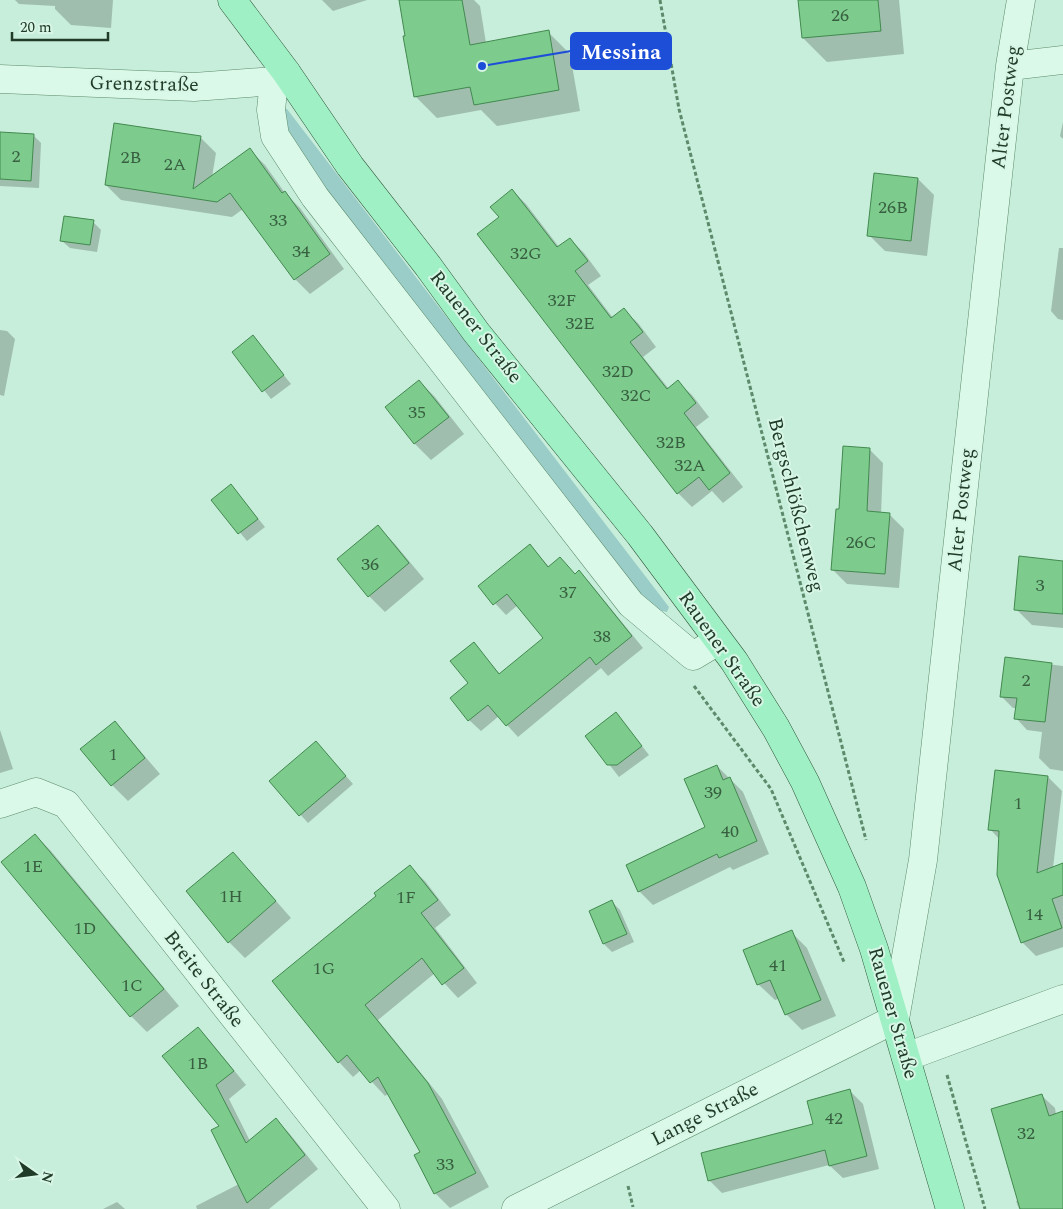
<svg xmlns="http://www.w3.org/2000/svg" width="1063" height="1209" viewBox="0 0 1063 1209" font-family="Spectral,serif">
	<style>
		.green { fill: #9bcdc8 }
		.shadow { fill: #0003 }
		.building { fill: #7dcc8d; stroke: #42894f }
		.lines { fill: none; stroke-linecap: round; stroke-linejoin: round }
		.minor-casing { stroke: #5c8a6b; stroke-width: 29 }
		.major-casing { stroke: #30583a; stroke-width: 29 }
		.path { stroke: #5c8a6b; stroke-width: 3; stroke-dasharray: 4 2.5; stroke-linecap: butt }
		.minor { stroke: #dbf9e9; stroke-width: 28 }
		.major { stroke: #a0f0c6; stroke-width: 28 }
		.labels { text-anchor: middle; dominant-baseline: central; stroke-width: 4; stroke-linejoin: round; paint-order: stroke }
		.number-label { font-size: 18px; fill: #375f40 }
		.street-label { font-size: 20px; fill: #203b27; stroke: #d7f6e6 }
		.leader { fill: none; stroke: #1d4ed8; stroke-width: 2 }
		.callout-dot { fill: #1d4ed8; stroke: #d7f6e6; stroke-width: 2 }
		.callout { fill: #1d4ed8; stroke: #1d4ed8; stroke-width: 2 }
		.callout-label { font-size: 21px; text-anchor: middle; font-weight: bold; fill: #fff }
	</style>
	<rect width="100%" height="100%" fill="#c7eeda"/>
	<path class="green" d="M277,108L287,109L669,607L667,612L652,609L326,199L280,123Z"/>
	<path class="shadow" d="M15,0H113L111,28L71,25L55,9V6L19,4Z
		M322,0H367L333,11Z
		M400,0H474L480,6L486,43L548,32L570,54L580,111L497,126L481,110L437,118L415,96Z
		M799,0H899L904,54L827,62L803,38Z
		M1063,122V139L1060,136Z
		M0,133L33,135L41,143L39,188L0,186Z
		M201,138L216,153L212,177L250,150L265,165L285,193L300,208L344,269L310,294L295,279L243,209L232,217L121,200L106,185Z
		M918,179L934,195L927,256L885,251L869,235Z
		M512,190L526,204L559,247L570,239L584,253L601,276L588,285L613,318L624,310L638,323L656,347L643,357L669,389L678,382L692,395L709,417L696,427L743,487L723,503L712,491L692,507L678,493L479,234L500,218Z
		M93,222L101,230L97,252L70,248L62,241Z
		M1059,248H1063V320L1058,319L1051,311Z
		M0,330L7,331L15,339L4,396L0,395Z
		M253,337L291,384L271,399L234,352Z
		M419,381L435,397L464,434L431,460L415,444L387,408Z
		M869,449L883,463L881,514L890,515L904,529L899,588L847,584L833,570L840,510Z
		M238,494L265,527L247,541L213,500Z
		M378,527L394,543L424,579L385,612L369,596Z
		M530,545L550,568L576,575L579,572L590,583L643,648L608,676L601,668L518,737L499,716L481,731L469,720L470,683L473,644L501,675L545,638L518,605L506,615L479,586Z
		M1063,562V628L1032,625L1016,609Z
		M1006,659L1063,666V771L1050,769L1039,758L1042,732L1027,730L1016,718L1017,708H1013L1001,696Z
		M616,713L649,755L619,777L587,736Z
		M114,723L130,739L160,774L128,801L112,785Z
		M0,730L13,769L0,773Z
		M316,742L353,784L308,823L271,782Z
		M717,766L743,792L769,854L733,870L730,867L653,905L639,891L627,865L707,827Z
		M1048,777L1062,791L1053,868L1063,865V947L1036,956L1022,942L1000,840L990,829Z
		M35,835L51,851L179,1006L147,1032L131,1016Z
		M410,867L425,881L451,915L435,928L477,983L458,998L435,973L378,1020L442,1099L489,1187L450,1208L436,1194L416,1156L421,1153L388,1094L385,1096L361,1070L353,1077L339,1062L378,896Z
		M249,870L291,918L245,958L229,942Z
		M612,902L620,910L634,942L612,952L604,944L590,912Z
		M791,932L807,948L836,1016L802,1030L786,1014L778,999L775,1000L758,984Z
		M198,1028L211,1042L246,1085L229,1099L250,1141L276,1120L289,1133L318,1169L269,1209H197L196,1206L239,1184L221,1126Z
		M850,1091L863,1104L879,1169L843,1178L829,1165L722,1193L709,1180L814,1125Z
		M1042,1096L1055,1108L1056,1115L1063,1113V1209H1019L1016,1201L1019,1200Z
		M117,1202L125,1209H103Z"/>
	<path class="building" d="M399,0H462L470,45L549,30L559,90L474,105L470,87L414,97L403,36H405Z
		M798,0H878L881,31L802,38Z
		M114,123L201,136L193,189L250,148L282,193L285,191L330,254L294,280L230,193L217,202L105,185Z
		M0,132L34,134L31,181L0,179Z
		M874,173L918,178L911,241L867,236Z
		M512,189L557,247L570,238L588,261L575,271L611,318L624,308L643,332L630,342L667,389L678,380L696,403L684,413L730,473L709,490L699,477L677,494L477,234L499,217L490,207Z
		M64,216L94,220L90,245L60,241Z
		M253,335L284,375L262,392L232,352Z
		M419,380L449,417L414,444L385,407Z
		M843,446L870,448L867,511L890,513L885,574L831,570L836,509H839Z
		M231,484L258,519L238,534L211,500Z
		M378,525L409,563L368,597L337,559Z
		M530,544L548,567L560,557L575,574L579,570L632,636L596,665L590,657L506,726L488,705L468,721L450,698L468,683L450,661L474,642L499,674L543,638L507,594L493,605L478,586Z
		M1019,556L1063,561V614L1014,610Z
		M1005,657L1052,663L1045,722L1014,719L1017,698L1000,697Z
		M616,712L642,746L617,765H607L585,736Z
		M115,721L145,758L111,786L80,749Z
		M316,741L346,776L299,816L269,781Z
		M717,765L723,780L730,777L757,841L719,858L717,854L638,892L626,865L705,827L684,779Z
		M995,770L1048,776L1037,873L1063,863V895L1052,899L1062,928L1021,943L997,875L999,831L988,830Z
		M35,834L164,989L130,1017L1,862Z
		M233,852L276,901L228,943L186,891Z
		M410,865L438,900L421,913L464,968L442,985L422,958L365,1005L428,1083L476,1173L434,1194L414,1155L420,1152L378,1077L370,1083L347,1055L338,1063L272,981L376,896L374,893Z
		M612,900L627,934L603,944L589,911Z
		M792,930L821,1000L785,1015L770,980L757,985L743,950Z
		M198,1027L234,1071L216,1085L246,1143L276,1118L305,1155L247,1203L211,1130L219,1126L162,1056Z
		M850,1089L867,1156L829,1166L825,1150L708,1181L701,1153L813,1124L807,1101Z
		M1042,1094L1049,1116L1063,1111V1209H1020L991,1109Z"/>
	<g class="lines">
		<defs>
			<path id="minor" d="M1010,66L1063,60
				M0,79L194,87L274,81L286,72
				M274,81L271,110L275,136L315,197L631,604L693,656L718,641
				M0,804L36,792L66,804L386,1209
				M906,1057L1063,999
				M516,1209L895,1019L923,860L1010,66L1021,0"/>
			<path id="major" d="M232,0L286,72L350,166L428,266L476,332L640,535L734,661L776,728L805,782L852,887L874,949L950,1209"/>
		</defs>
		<use href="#minor" class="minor-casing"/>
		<use href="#major" class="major-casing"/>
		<path class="path" d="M660,0L679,109L866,840
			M694,686L771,789L844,962
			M947,1075L985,1209
			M628,1186L633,1207"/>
		<use href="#minor" class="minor"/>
		<use href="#major" class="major"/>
	</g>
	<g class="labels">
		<g class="number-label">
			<text x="840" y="15">26</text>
			<text x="16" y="156">2</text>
			<text x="131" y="157">2B</text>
			<text x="175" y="164">2A</text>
			<text x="893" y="207">26B</text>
			<text x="278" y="220">33</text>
			<text x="301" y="251">34</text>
			<text x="526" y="253">32G</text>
			<text x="562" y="300">32F</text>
			<text x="580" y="323">32E</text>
			<text x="618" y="371">32D</text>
			<text x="636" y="395">32C</text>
			<text x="417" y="412">35</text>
			<text x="671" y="442">32B</text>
			<text x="690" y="465">32A</text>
			<text x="861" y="542">26C</text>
			<text x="370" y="564">36</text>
			<text x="1040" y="585">3</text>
			<text x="568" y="592">37</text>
			<text x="602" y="636">38</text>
			<text x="1026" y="680">2</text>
			<text x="113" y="754">1</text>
			<text x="713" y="792">39</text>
			<text x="1018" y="803">1</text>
			<text x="730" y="831">40</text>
			<text x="33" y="866">1E</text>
			<text x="231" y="896">1H</text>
			<text x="406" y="897">1F</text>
			<text x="1034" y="914">14</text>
			<text x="85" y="928">1D</text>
			<text x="778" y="965">41</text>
			<text x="324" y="968">1G</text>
			<text x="132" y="985">1C</text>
			<text x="198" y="1063">1B</text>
			<text x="834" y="1118">42</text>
			<text x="1026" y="1133">32</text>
			<text x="445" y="1164">33</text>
		</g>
		<g class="street-label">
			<text transform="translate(144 84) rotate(1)">Grenzstraße</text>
			<text transform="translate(1006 107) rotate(-83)">Alter Postweg</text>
			<text transform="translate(476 327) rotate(52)">Rauener Straße</text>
			<text transform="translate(796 505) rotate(76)">Bergschlößchenweg</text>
			<text transform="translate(961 510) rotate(-84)">Alter Postweg</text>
			<text transform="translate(722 649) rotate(55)">Rauener Straße</text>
			<text transform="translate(204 979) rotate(52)">Breite Straße</text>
			<text transform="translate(893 1013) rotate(74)">Rauener Straße</text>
			<text transform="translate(705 1114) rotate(-27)">Lange Straße</text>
		</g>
	</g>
	<path class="leader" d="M482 66L571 51"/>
	<circle class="callout-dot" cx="482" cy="66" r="5"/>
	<rect class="callout" x="571" y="33" width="100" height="36" rx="5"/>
	<g class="callout-label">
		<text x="621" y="59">Messina</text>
	</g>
	<g transform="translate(35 1174) rotate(104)" stroke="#d7f6e6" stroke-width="4" paint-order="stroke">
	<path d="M0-4L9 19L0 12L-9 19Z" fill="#203b27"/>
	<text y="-8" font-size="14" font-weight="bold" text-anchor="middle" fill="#203b27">N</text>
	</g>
	<path d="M12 32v8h96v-8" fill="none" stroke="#203b27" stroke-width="2.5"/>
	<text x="20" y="32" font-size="15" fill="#203b27" stroke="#d7f6e6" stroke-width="4" paint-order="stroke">20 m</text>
</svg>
